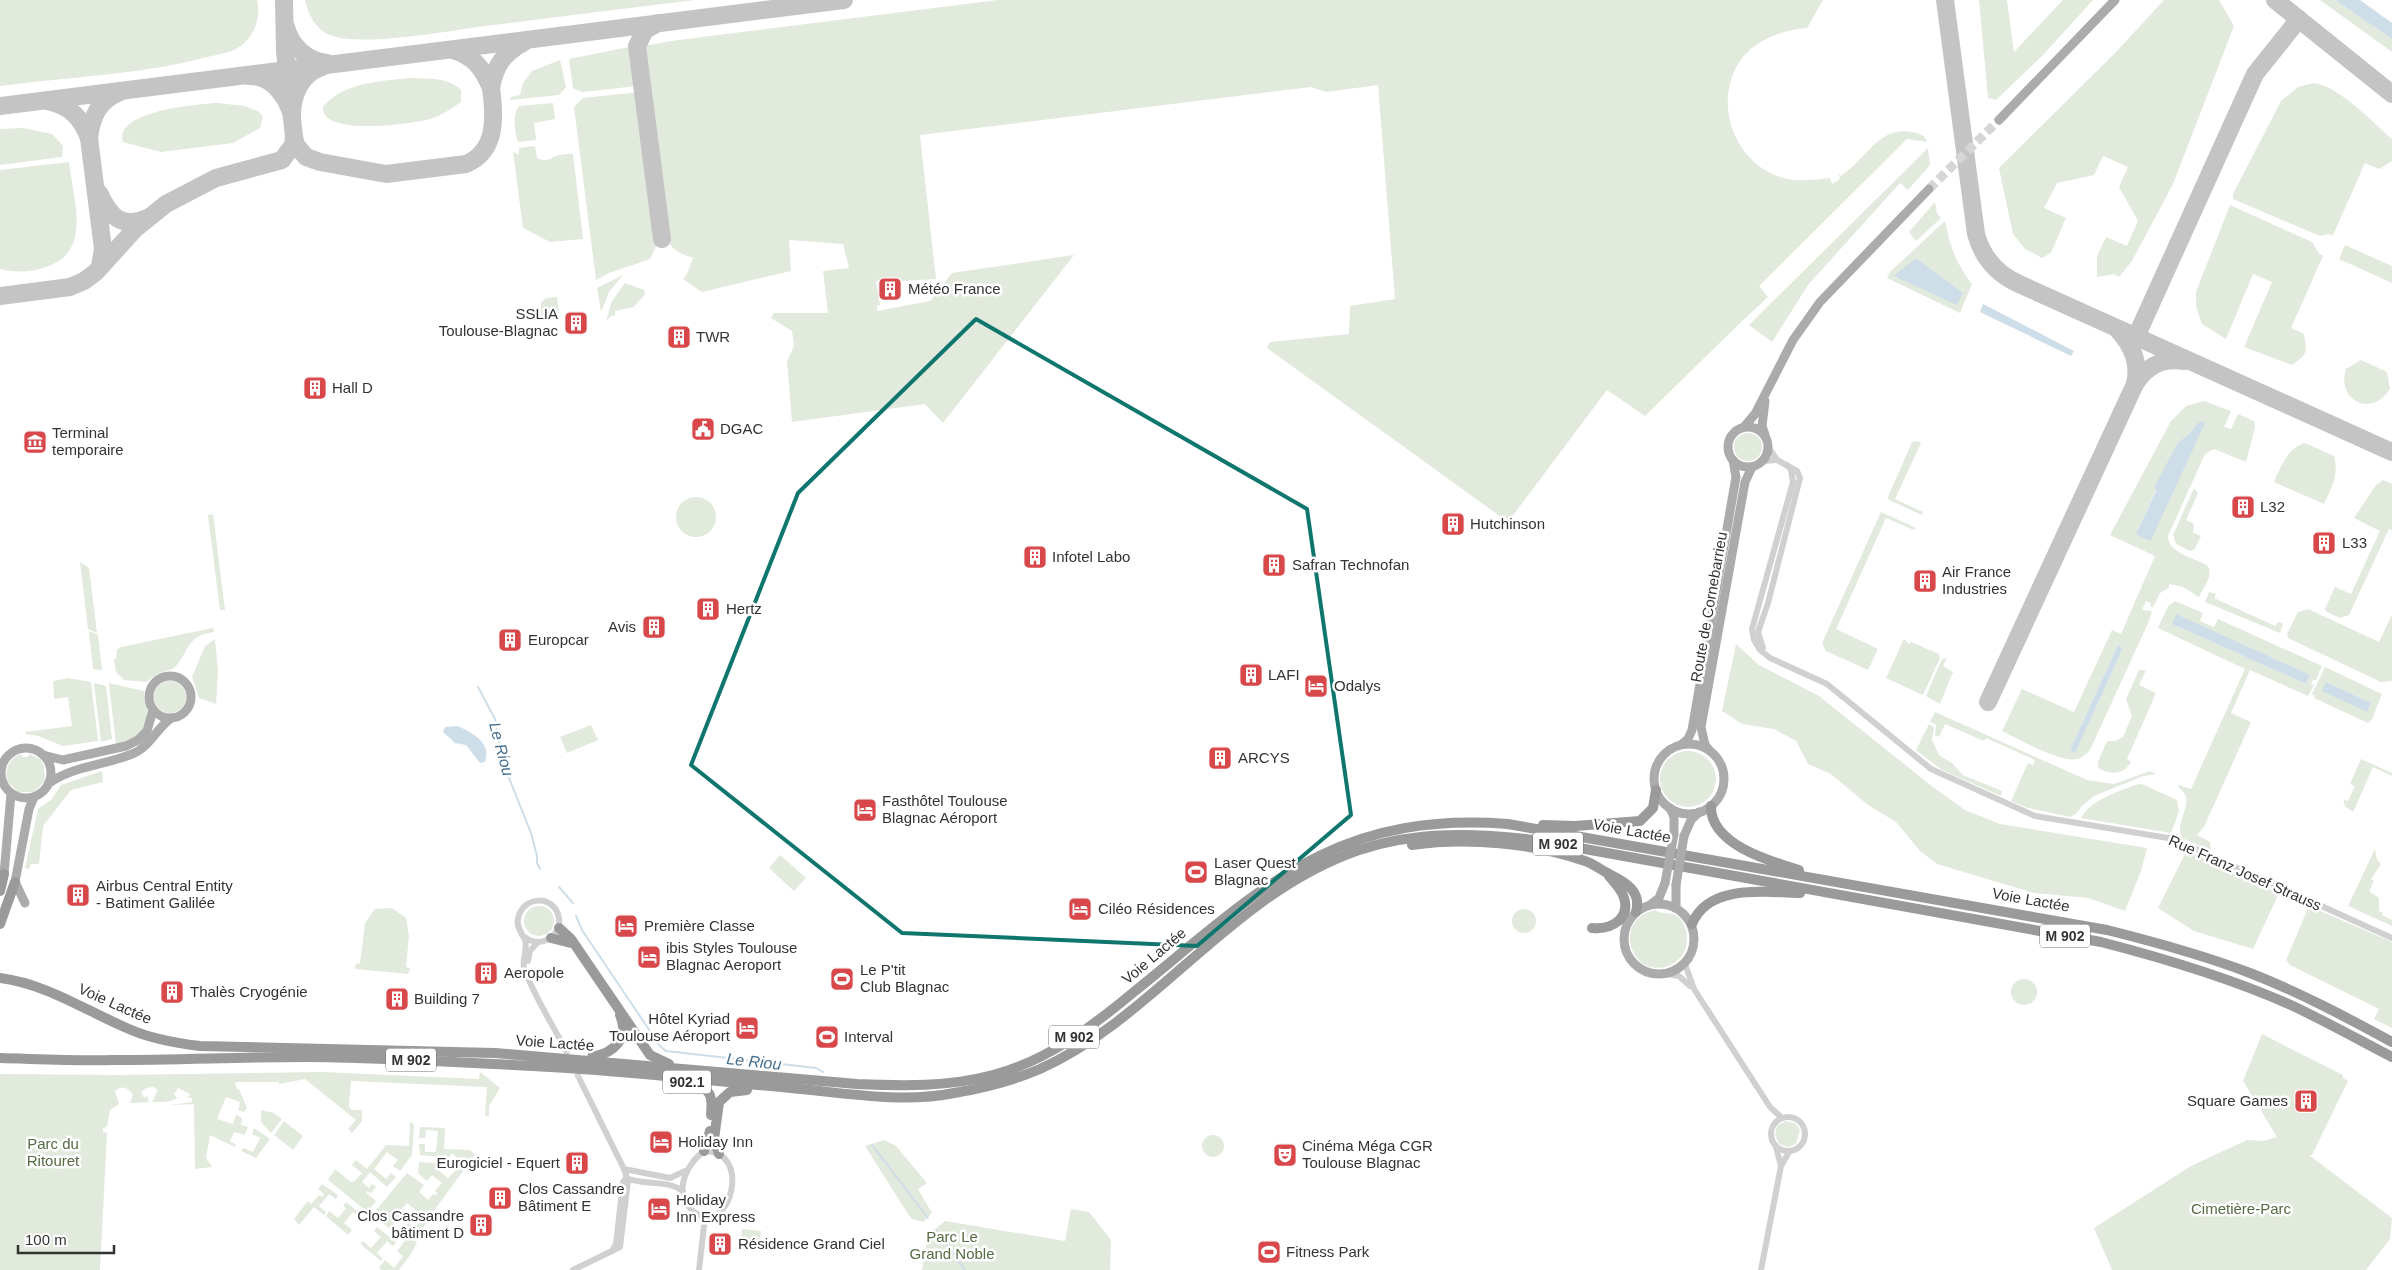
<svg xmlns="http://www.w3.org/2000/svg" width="2392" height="1270" font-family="Helvetica,sans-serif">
	<rect width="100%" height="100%" fill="#fff"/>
	<g fill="#e2e9dd" fill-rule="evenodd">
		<path d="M0 0H257C262 18 253 40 236 49 226 54 214 55 203 58 138 75 67 77 0 86Z"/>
		<path d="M305 0H695C622 9 549 18 477 27 444 32 359 47 330 35 315 29 309 15 305 0Z"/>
		<path d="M998 0H1823L1807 28C1781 30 1752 41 1738 64 1712 108 1738 169 1788 179 1801 182 1817 179 1830 178L1832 184 1840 179 1838 173 1841 176C1870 157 1881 118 1924 136L1927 142 1907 139 1759 286 1768 297 1737 326 1645 416 1607 390 1508 522 1267 348 1270 342 1349 334 1350 306 1395 299 1378 85 1326 92 1311 87 920 135 936 279 885 282 883 286 882 280 876 281 880 305 877 306V311L930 301 952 273 1074 255 943 423 925 404 792 422 787 361 794 346 792 331 771 318 774 313H828L823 271 849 268 843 244 789 240 791 271 702 292 683 279 687 274 693 258C682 254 674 252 668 241L643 53 644 46 671 41Z"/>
		<polygon points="1979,0 2007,0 2014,52 2063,0 2093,0 2043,55 1996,100 1988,98"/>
		<polygon points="2164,0 2219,0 2234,26 2173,184 2132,261 2119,277 2114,274 2097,277 2097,256 2106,237 2127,246 2138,221 2119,187 2128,167 2103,156 2094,175 2057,183 2044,208 2066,218 2051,253 2042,258 2025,249 2013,234 1999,168 2116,52"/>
		<polygon points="2320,0 2335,0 2392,39 2392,52"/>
		<polygon points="629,47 634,58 637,86 582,92 573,88 569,59"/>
		<polygon points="560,60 566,87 559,95 510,100 511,97 520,95 523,83 532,71"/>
		<path d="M411 78C427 79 449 77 461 90V102C451 109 442 115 430 119 412 124 321 137 323 107 343 82 382 81 411 78Z"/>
		<path d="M2314 83C2339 86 2372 122 2392 139V161L2379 169 2365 163 2333 235 2328 234 2320 236 2233 199V194L2281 101 2298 87Z"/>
		<polygon points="639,92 658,242 650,259 609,273 596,280 574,107 583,98"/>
		<path d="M217 103 245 106 259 112 263 117 260 128 233 143 161 152 123 142C113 111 198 104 217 103Z"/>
		<path d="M553 103 555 119 534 123 536 140 518 142C515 133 512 115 519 106Z"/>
		<polygon points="23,128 52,134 63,146 62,157 0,165 0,129"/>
		<path d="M535 146 537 158C546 162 548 160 556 156 561 154 568 154 573 154L583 239 550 242 523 228 513 152 519 155V148Z"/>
		<polygon points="1928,148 1930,165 1908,190 1900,183 1808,285 1772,342 1749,325"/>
		<path d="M69 162C73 199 93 252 46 267 32 272 15 273 0 269V170Z"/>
		<polygon points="1935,202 1937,213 1941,218 1916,241 1909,232"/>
		<path d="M2230 205 2312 242 2318 252 2323 256 2291 328 2304 334C2307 354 2308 353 2292 365L2244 347 2272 282 2253 274 2226 339 2202 324 2196 307V292Z"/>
		<path d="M1945 221C1950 246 1956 264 1972 284L1960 313 1887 278 1890 272ZM1916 258 1946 281 1904 279 1895 277Z"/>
		<polygon points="2345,245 2392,266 2392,283 2339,259"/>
		<polygon points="623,275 609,292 601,312 597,288"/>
		<polygon points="625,283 644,290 645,294 634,307 615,311 615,316 611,316 606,321 612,301"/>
		<polygon points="557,297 559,315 541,317 541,302 546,298"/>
		<path d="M2361 360 2387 372 2390 389C2372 418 2336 401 2346 369Z"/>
		<path d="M2204 401 2231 411 2224 427 2231 429 2238 414 2254 421 2255 427 2246 462 2214 449 2205 454 2168 536C2168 553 2194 558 2207 565 2214 575 2205 585 2200 595L2199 597 2183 587 2169 584V588L2160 593 2153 607 2150 606 2151 603 2146 601 2142 610 2152 611 2149 621 2090 750C2086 754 2082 758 2077 759 2060 763 2019 739 2002 731L2022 689 2074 712 2112 630 2121 634 2155 556 2110 535 2171 421 2186 406ZM2198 423 2136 534 2178 442 2188 435ZM2118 645 2123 648 2075 752 2070 750Z"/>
		<circle cx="1748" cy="447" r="14"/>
		<polygon points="1916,441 1921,443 1895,499 1923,512 1922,515 1889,500 1888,497 1912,442"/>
		<path d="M2305 443 2334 456C2339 475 2332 487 2324 504L2274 482C2280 468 2288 447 2305 443Z"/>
		<polygon points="2383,480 2392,484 2392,530 2389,529 2349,615 2340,618 2327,612 2325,609 2335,587 2351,594 2380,531 2354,518 2376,485"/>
		<polygon points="2194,488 2198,493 2186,520 2194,524 2193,533 2201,536 2194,550 2190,551 2176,544 2173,535"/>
		<circle cx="696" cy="517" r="20"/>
		<polygon points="1881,512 1916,528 1914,530 1886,518 1836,629 1878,649 1868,670 1826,651 1822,643"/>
		<polygon points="213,514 225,610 220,610 208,515"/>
		<polygon points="80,562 89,568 97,633 88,629"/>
		<polygon points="2209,592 2216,594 2214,598 2275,626 2278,622 2283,624 2280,633 2205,602"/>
		<path d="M2175 601 2203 613 2200 621 2214 627 2218 619 2322 666 2316 680H2313L2311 684 2314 685 2308 696 2250 670 2231 713 2251 722 2204 827 2197 835 2210 842 2211 851 2182 838C2173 819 2199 802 2178 787L2179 785 2191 789 2245 669 2158 628 2168 606ZM2172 624 2310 675 2306 684Z"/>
		<polygon points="2308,609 2379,642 2392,615 2392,681 2381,682 2288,638 2287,634 2298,612"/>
		<path d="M213 628 214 632C184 636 190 653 173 669L159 673 146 682 124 680 116 672 114 659H116L117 650 121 647Z"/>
		<polygon points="89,631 98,635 102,670 93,669"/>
		<polygon points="215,639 218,671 216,704 199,698 192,677 205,646"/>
		<polygon points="1904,639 1909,644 1911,642 1939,654 1940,658 1923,695 1886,678"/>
		<polygon points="1736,644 1759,665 1819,696 1933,787 1965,810 2000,824 2147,848 2141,871 2125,911 2088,898 2034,893 1937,864 1920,851 1896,822 1868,805 1831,774 1808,764 1796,741 1774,729 1742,724 1722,711"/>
		<polygon points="1947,658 1943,666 1953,672 1940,704 1926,696 1942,659"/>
		<path d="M2325 667 2382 694 2372 719 2368 723 2314 698 2315 696 2312 694ZM2326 682 2371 703 2367 712Z"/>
		<path d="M2139 670H2146L2139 685 2156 693 2127 759 2131 762C2124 775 2110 775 2098 768V762L2107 741H2115L2123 737 2132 716 2126 699Z"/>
		<polygon points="68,678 91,682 98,741 63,746 38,736 26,734 25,732 72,726 68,697 54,699 53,681"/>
		<circle cx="170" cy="697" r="16"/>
		<polygon points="94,683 106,686 112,739 101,742"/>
		<path d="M109 683 144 691C143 700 147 706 148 714 149 733 130 740 116 745Z"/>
		<polygon points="1935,712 2087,780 2114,784 2150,771 2156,774 2143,776 2094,796 2081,807 2076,814 2070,817 2028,808 2011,801 2028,763 2033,765 2035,760 1986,738 1984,741 1945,724 1939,737 1935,735 1936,725 1930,722"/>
		<polygon points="1929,724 1934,727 1932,740 1939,755 1952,763 1963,775 2002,791 2001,796 1942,770 1916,750"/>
		<polygon points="591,725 598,740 567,753 560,737"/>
		<circle cx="1688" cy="779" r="28"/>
		<path d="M21 754 22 757H28L29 754 40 759 44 766 45 781 34 792H18L7 781C5 769 8 759 21 754Z"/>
		<polygon points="2361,759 2392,773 2392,776 2373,767 2353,812 2345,806 2343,799 2348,801 2355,786 2350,784"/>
		<polygon points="102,771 103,782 71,790 43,826 39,864 31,864 29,869 25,868 38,809 52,799 61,785"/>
		<path d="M2142 784 2177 800 2179 812 2171 833 2081 818C2092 799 2116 793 2135 785Z"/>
		<polygon points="2375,849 2377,860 2381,864 2371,879 2374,881 2369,891 2379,898 2379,911 2383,913 2382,915 2392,920 2392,926 2348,906"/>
		<polygon points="2187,850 2279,893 2253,949 2194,931 2158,908"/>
		<polygon points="780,855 806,878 794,891 769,868"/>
		<polygon points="2309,906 2392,942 2392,1028 2374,1019 2379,1009 2290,965 2286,960"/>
		<circle cx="539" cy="921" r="15"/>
		<polygon points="392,908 406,918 409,936 406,967 410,968 408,974 355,969 356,963 360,964 365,923 375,909"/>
		<circle cx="1524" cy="921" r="12"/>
		<path d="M1655 910C1660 914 1668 913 1672 914 1685 916 1689 937 1686 947 1684 955 1677 963 1668 966 1630 979 1612 919 1655 910Z"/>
		<circle cx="2024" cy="992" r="13"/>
		<polygon points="2262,1034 2343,1075 2343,1078 2348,1081 2312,1155 2309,1155 2392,1218 2390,1239 2366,1270 2112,1270 2094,1228 2191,1166 2247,1140 2263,1141 2277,1137 2243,1081"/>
		<path d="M322 1072 479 1079 480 1072 500 1088 489 1106V1116H485L487 1087 351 1081 349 1107 352 1110H362V1121L352 1133 348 1129 356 1120 305 1079 279 1084V1082H237L235 1083 237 1089H239L247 1108 244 1112 238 1110 240 1102 226 1097 217 1119 233 1124 236 1115 242 1118 241 1125 248 1127 245 1135 234 1132 230 1141 236 1145 235 1147 210 1135 206 1158 212 1167 195 1169 194 1104 170 1105 192 1102V1098H188L190 1094 178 1088 174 1094 177 1098 179 1096C173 1103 161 1102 152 1102L158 1090 153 1087 146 1088 141 1092 144 1098 147 1096 149 1102 130 1103 133 1095C128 1089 124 1084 115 1091L119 1104 110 1110 107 1127 103 1128V1132L107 1133 100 1270H0V1074L118 1075Z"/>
		<polygon points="261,1110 274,1113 282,1119 271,1133 261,1122"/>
		<polygon points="284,1121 303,1136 293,1150 274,1135"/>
		<polygon points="410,1121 414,1125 412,1155 400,1171 393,1166 398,1160 387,1152 374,1169 386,1179 391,1173 396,1177 387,1187 370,1172 362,1182 369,1188 372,1184 376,1187 371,1193 367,1191 366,1193 376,1201 369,1210 365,1210 328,1180 335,1169 351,1182 355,1181 362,1173 352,1165 356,1160 367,1169 386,1145 409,1146"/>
		<polygon points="1785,1121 1795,1123 1800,1130 1796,1144 1788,1147 1779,1144 1775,1135 1777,1126"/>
		<polygon points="420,1127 445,1128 444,1149 470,1150 475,1155 427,1220 418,1240 409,1236 413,1231 406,1226 408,1223 415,1228 424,1217 407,1203 397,1214 404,1220 402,1222 398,1219 389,1228 373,1214 407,1173 424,1185 419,1192 428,1200 433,1194 436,1195 437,1193 435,1191 442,1183 432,1175 427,1181 418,1173 419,1162 443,1164 438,1170 448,1178 463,1163 452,1153 446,1160 443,1157 420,1155 419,1144 425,1144 425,1152 436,1152 438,1131 426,1130 425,1138 419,1138"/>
		<polygon points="254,1128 270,1139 256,1158 241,1151 244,1148 253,1152 260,1138 252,1134"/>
		<circle cx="1213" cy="1146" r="11"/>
		<polygon points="884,1140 896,1146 927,1183 918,1189 932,1213 923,1222 912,1219 908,1214 865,1146"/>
		<polygon points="322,1184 338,1195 336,1199 329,1194 319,1206 326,1212 324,1215 314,1207 299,1225 294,1219 308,1201 311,1204 319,1195 322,1197 324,1194 318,1189"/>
		<polygon points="346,1202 361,1214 359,1217 353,1212 344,1223 352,1230 348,1235 326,1216 329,1211 338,1218 346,1208 343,1206"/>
		<polygon points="1071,1209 1089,1212 1111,1240 1110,1270 922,1270 928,1235 945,1221 1065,1241"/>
		<polygon points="377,1227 396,1242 393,1246 387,1241 377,1253 383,1259 381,1261 360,1244 363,1241 371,1248 381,1237 374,1231"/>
		<polygon points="742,1229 761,1231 759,1251 740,1249"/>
		<polygon points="408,1237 417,1242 411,1254 399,1270 381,1270 379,1268 385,1260 394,1268 403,1256 397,1251"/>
	</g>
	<g fill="#cedee9">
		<polygon points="2335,0 2360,0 2392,23 2392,39"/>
		<polygon points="1916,258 1963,293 1957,305 1894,276"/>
		<polygon points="1983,304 2074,351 2071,356 1980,312"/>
		<polygon points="2203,421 2205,423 2152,538 2150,541 2136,534 2156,491 2155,486 2178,442 2188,435 2198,423"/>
		<polygon points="2176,614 2310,675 2306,684 2172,624"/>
		<polygon points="2118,645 2123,648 2075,753 2070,750"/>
		<polygon points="2326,682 2371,703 2367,712 2322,691"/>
		<path d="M458 726C472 733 492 742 485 762L480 763 466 745 455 743 443 732 445 727Z"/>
	</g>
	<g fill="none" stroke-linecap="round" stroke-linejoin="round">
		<g stroke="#cedee9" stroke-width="2">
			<polyline points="478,687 495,719 501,758 531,833 537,856 537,863 540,869"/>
			<polyline points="559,887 573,903"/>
			<polyline points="576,916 582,930 660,1046 666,1051 816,1068 823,1072"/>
			<polyline points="872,1145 928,1218"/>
			<polyline points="937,1231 965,1270"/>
		</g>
		<g stroke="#c4c4c4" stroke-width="18">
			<path d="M284 0 285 51 294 137 296 145 306 157 320 162 386 174 466 164C497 151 495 117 491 88"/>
			<path d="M1945 0 1976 234C1982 256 1996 273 2017 283L2392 452"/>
			<polyline points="2275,0 2392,94"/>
			<polyline points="658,23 645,30 637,46 662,239"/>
			<path d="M286 27C291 46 307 61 327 63"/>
			<path d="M453 50C474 56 483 69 491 88 495 65 504 53 524 42"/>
			<path d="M249 76C272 75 286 96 292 115 292 96 301 73 322 67"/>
			<path d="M47 101C70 106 81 117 89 138"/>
			<polyline points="0,106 844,0"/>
			<path d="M99 193C110 216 120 229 147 218"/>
			<path d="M100 266 103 249 89 138C92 116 98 101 120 92"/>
			<polyline points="0,296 70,287 84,281 96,272 135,229 166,204 216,178 282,160 293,145 294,137"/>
			<path d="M2118 330C2132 345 2140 363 2135 384"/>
			<polyline points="2136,337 2255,74 2299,19"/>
			<path d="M1988 702 2135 384C2147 365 2162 358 2184 361"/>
		</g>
		<polyline stroke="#d6d6d6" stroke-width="6" stroke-dasharray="6 3" stroke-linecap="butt" points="565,1049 580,1080"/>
		<polyline stroke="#d6d6d6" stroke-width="9" stroke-dasharray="9 4.5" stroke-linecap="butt" points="1929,189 1999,120"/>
		<g stroke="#d0d0d0" stroke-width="6">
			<polyline points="1764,461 1777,460"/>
			<polyline points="1787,465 1791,470 1793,482 1752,629 1754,640 1760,650 1770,658 1827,684 1931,769 2035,816 2174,839 2392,938"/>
			<polyline points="1763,648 1758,632 1768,603 1800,478 1797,471 1777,460 1769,448"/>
			<path d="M522 935C532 944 543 944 553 936 558 930 560 926 559 919 556 894 522 895 518 919 516 927 522 933 525 940 528 949 522 958 524 967 530 989 554 1027 565 1049"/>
			<polyline points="528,961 530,951 538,942"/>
			<polyline points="1685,964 1694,989 1770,1107 1782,1118"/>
			<polyline points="1668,974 1679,976 1690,986"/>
			<circle cx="1788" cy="1134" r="17"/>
			<polyline points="1776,1147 1781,1166"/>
			<path d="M704 1151C753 1151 730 1232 699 1215 670 1199 684 1166 704 1151Z"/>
			<polyline points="624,1169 670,1178 685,1171"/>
			<path d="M626 1178C645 1186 666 1179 683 1191"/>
			<polyline points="612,1251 616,1244 623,1182 626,1178"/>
			<polyline points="573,1270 620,1247 628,1181 624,1169 580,1080"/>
			<polyline points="699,1270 705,1217"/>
			<polyline points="1761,1270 1781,1166 1789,1152"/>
		</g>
		<g stroke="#ababab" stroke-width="9">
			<polyline points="1999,120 2115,0"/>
			<circle cx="1748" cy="447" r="20"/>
			<polyline points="1744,427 1755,414 1793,340 1820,302 1929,189"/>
			<polyline points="1765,435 1762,426 1765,401"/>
			<circle cx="170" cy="697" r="21"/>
			<polyline points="1682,744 1688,739 1692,730 1736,477 1733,460"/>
			<circle cx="1689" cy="779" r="35"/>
			<circle cx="26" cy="773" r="25"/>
			<polyline points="1710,751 1705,745 1701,727 1745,482 1752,467"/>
			<polyline points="43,755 63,760 126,746 138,740 147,731 153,710"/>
			<path d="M49 783C76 765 103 766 132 754 150 747 156 729 171 718"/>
			<polyline points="1670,808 1674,817 1674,834"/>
			<polyline points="1684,836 1691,820 1699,812"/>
			<polyline points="0,879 4,874 11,794"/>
			<polyline points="25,903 15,882 29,809 34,797"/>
			<circle cx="1659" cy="939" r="35"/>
			<polyline points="1651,904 1659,898 1665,883"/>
			<polyline points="1676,907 1676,885"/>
		</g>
		<g stroke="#9a9a9a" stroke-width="10">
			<path d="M1711 806C1710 844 1769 861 1799 870"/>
			<polyline points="1543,825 1575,826 1640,821 1653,808 1656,790"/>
			<path d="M1412 845C1468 837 1532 843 1585 861 1594 864 1601 870 1609 874 1625 882 1642 891 1636 912"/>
			<polyline points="0,891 4,874"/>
			<polyline points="0,924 15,882"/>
			<path d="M1692 924C1708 884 1764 892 1800 893"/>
			<polyline points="559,928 571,939 650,1055 669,1064"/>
			<path d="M1592 928C1612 930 1632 918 1623 895 1620 888 1614 882 1609 876"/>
			<polyline points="551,938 571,943"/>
			<path d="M0 978C47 984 86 1011 129 1029 151 1039 175 1043 200 1046L495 1053 857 1084C903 1086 948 1087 993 1075 1047 1061 1093 1026 1135 991 1261 889 1333 811 1508 824L2107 930C2155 942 2203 955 2250 973 2299 992 2346 1017 2392 1042"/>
			<path d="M592 1057C614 1053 630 1038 620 1015"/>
			<path d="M0 1058C38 1059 76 1061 113 1060 178 1060 243 1057 308 1057 394 1058 481 1063 567 1068 645 1073 723 1082 801 1089 851 1094 905 1103 954 1093 984 1088 1012 1081 1040 1069 1158 1015 1231 894 1359 850 1416 831 1476 833 1535 840L2101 942C2167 959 2231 978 2293 1006 2327 1022 2359 1040 2392 1057"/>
			<path d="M691 1083C711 1089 713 1095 711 1115"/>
			<polyline points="704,1151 710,1131"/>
			<polyline points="719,1154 714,1139 719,1102 730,1092 747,1090"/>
		</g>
		<g stroke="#ababab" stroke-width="9">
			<polyline points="1665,883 1674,834"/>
			<polyline points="1676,885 1684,836"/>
		</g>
	</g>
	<path fill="none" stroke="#0f766e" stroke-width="4" stroke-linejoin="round" d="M976 319 1307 509 1351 815 1197 946 902 933 691 765 798 493Z"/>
	<defs>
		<g id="building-square" transform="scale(1.25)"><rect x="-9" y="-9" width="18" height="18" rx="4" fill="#d8474a" stroke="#fff"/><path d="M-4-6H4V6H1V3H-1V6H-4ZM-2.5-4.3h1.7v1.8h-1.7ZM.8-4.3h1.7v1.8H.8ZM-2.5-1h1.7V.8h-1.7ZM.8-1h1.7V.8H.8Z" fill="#fff"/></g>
		<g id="civic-square" transform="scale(1.25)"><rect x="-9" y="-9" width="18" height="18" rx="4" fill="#d8474a" stroke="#fff"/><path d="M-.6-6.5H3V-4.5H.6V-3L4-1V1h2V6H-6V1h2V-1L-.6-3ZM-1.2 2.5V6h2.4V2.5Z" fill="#fff"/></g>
		<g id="museum-square" transform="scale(1.25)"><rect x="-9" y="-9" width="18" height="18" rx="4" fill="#d8474a" stroke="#fff"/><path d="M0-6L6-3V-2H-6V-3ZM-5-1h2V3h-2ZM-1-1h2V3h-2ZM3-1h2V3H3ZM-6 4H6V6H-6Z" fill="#fff"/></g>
		<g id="hotel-square" transform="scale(1.25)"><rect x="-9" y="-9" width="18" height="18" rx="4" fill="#d8474a" stroke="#fff"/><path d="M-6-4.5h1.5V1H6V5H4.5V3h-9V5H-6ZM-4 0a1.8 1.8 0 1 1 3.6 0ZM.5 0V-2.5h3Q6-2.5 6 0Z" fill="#fff"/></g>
		<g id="stadium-square" transform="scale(1.25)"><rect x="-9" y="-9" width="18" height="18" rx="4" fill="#d8474a" stroke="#fff"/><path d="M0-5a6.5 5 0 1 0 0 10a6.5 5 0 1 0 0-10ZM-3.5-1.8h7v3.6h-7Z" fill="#fff"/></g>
		<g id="theatre-square" transform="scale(1.25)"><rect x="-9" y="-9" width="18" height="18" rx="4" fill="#d8474a" stroke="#fff"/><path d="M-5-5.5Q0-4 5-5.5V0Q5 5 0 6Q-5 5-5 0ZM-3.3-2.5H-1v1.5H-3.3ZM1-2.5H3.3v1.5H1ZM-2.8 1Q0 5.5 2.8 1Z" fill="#fff"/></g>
	</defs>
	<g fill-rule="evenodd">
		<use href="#building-square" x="890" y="289"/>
		<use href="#building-square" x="576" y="323"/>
		<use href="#building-square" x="679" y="337"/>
		<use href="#building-square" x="315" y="388"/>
		<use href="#civic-square" x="703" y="429"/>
		<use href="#museum-square" x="35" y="442"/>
		<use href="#building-square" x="2243" y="507"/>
		<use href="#building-square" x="1453" y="524"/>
		<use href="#building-square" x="2324" y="543"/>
		<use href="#building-square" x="1035" y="557"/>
		<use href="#building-square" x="1274" y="565"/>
		<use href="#building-square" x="1925" y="581"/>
		<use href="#building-square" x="708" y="609"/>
		<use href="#building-square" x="654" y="627"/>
		<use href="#building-square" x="510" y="640"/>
		<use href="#building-square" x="1251" y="675"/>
		<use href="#hotel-square" x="1316" y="686"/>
		<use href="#building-square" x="1220" y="758"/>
		<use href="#hotel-square" x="865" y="810"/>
		<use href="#stadium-square" x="1196" y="872"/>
		<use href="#building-square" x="78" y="895"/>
		<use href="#hotel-square" x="1080" y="909"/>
		<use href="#hotel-square" x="626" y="926"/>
		<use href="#hotel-square" x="649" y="957"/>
		<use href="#building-square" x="486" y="973"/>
		<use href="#stadium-square" x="842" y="979"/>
		<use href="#building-square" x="172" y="992"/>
		<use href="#building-square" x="397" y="999"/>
		<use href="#hotel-square" x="747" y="1028"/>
		<use href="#stadium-square" x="827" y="1037"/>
		<use href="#building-square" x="2306" y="1101"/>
		<use href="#hotel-square" x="661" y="1142"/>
		<use href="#theatre-square" x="1285" y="1155"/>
		<use href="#building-square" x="577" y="1163"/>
		<use href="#building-square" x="500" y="1198"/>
		<use href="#hotel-square" x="659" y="1209"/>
		<use href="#building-square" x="481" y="1225"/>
		<use href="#building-square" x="720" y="1244"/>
		<use href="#stadium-square" x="1269" y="1252"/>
	</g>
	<g text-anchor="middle" stroke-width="5" stroke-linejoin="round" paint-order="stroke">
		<g fill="#fff" stroke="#707070" stroke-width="1">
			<rect x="1533" y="832.5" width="50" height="23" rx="4"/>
			<rect x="2040" y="924.5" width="50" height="23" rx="4"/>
			<rect x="1049" y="1025.5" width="50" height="23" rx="4"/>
			<rect x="386" y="1048.5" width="50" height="23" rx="4"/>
			<rect x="663" y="1070.5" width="48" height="23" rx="4"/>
		</g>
		<g font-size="14" font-weight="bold" fill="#333">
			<text x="1558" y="849">M 902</text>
			<text x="2065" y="941">M 902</text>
			<text x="1074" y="1042">M 902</text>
			<text x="411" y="1065">M 902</text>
			<text x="687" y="1087">902.1</text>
		</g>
		<g font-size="15" fill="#333" stroke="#fff" text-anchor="start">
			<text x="908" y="294">Météo France</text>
			<text x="558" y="319" text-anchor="end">SSLIA<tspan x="558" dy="17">Toulouse-Blagnac</tspan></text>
			<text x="696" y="342">TWR</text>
			<text x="332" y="393">Hall D</text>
			<text x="720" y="434">DGAC</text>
			<text x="52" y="438">Terminal<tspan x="52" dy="17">temporaire</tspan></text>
			<text x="2260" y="512">L32</text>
			<text x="1470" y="529">Hutchinson</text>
			<text x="2342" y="548">L33</text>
			<text x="1052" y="562">Infotel Labo</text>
			<text x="1292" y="570">Safran Technofan</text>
			<text x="1942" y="577">Air France<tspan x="1942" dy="17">Industries</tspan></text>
			<text x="726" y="614">Hertz</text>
			<text x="636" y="632" text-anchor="end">Avis</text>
			<text x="528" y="645">Europcar</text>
			<text x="1268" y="680">LAFI</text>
			<text x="1334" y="691">Odalys</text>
			<text x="1238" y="763">ARCYS</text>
			<text x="882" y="806">Fasthôtel Toulouse<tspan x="882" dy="17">Blagnac Aéroport</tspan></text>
			<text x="1214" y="868">Laser Quest<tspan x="1214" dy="17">Blagnac</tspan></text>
			<text x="96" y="891">Airbus Central Entity<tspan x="96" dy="17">- Batiment Galilée</tspan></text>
			<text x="1098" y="914">Ciléo Résidences</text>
			<text x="644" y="931">Première Classe</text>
			<text x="666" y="953">ibis Styles Toulouse<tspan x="666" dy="17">Blagnac Aeroport</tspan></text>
			<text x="860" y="975">Le P'tit<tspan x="860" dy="17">Club Blagnac</tspan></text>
			<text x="504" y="978">Aeropole</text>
			<text x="190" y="997">Thalès Cryogénie</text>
			<text x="414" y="1004">Building 7</text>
			<text x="730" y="1024" text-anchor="end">Hôtel Kyriad<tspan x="730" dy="17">Toulouse Aéroport</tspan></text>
			<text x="844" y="1042">Interval</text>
			<text x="2288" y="1106" text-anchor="end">Square Games</text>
			<text x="678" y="1147">Holiday Inn</text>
			<text x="1302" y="1151">Cinéma Méga CGR<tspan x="1302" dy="17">Toulouse Blagnac</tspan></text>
			<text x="560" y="1168" text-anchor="end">Eurogiciel - Equert</text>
			<text x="518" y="1194">Clos Cassandre<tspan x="518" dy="17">Bâtiment E</tspan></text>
			<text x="676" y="1205">Holiday<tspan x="676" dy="17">Inn Express</tspan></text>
			<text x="464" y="1221" text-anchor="end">Clos Cassandre<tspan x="464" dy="17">bâtiment D</tspan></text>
			<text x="738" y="1249">Résidence Grand Ciel</text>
			<text x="1286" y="1257">Fitness Park</text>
		</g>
		<g font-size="15" fill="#333" stroke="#fff">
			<text transform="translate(1709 607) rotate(-80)" y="5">Route de Cornebarrieu</text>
			<text transform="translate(1632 831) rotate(10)" y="5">Voie Lactée</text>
			<text transform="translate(2245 873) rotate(24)" y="5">Rue Franz Josef Strauss</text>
			<text transform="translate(2031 900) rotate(10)" y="5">Voie Lactée</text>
			<text transform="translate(1154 956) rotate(-40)" y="5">Voie Lactée</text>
			<text transform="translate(115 1004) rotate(24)" y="5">Voie Lactée</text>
			<text transform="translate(555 1043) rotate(4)" y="5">Voie Lactée</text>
		</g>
		<g font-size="15" fill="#546c43" stroke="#fff">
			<text x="53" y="1149">Parc du<tspan x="53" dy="17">Ritouret</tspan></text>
			<text x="2241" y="1214">Cimetière-Parc</text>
			<text x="952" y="1242">Parc Le<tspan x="952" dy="17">Grand Noble</tspan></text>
		</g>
		<g font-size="16" font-style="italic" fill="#466f8f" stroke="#fff">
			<text transform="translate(502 749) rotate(75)" y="6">Le Riou</text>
			<text transform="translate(754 1061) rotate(6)" y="6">Le Riou</text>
		</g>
	</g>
	<path d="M18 1245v8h96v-8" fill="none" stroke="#333333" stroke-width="2.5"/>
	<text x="25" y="1245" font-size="15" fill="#333333" stroke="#ffffff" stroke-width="4" paint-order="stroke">100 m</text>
</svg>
